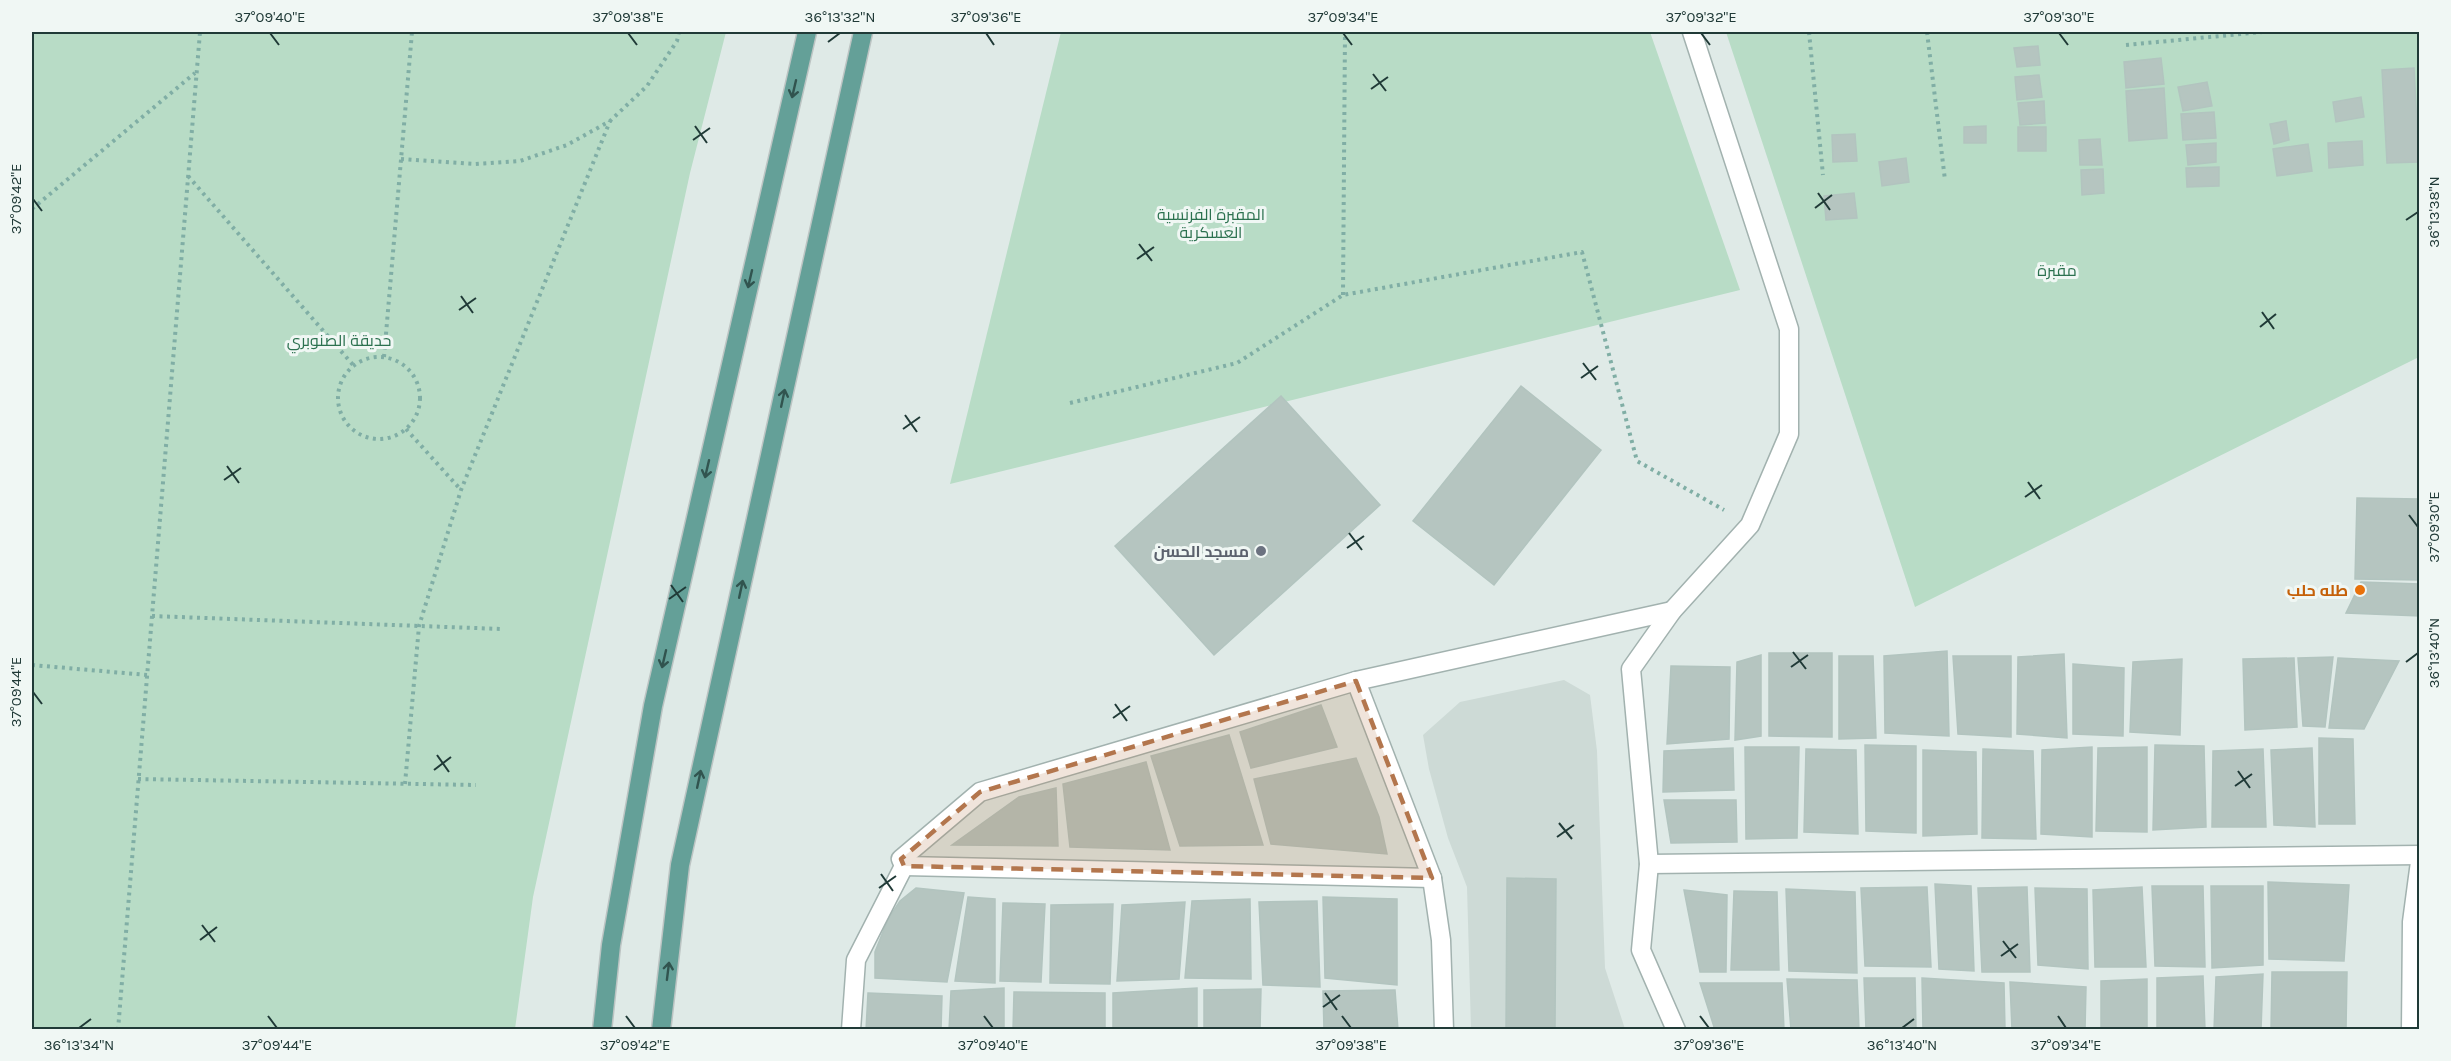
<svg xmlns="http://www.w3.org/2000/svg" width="2451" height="1061" font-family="Karla,Cairo,sans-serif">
	<rect width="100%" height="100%" fill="#dfeae7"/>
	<polygon fill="#cddad6" points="1564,680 1590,695 1597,751 1605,968 1625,1029 1471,1029 1467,887 1448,838 1429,769 1423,735 1460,702"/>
	<g fill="#b8dcc6">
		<polygon points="32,32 726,32 690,173 533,897 515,1029 32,1029"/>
		<polygon points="1061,32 1650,32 1740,290 950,484"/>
		<polygon points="1726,32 2419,32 2419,357 1915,607"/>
	</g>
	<g fill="#b5c5c0" stroke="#b2c4bf" stroke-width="1.5">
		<polygon points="2038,46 2040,65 2017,67 2014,48"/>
		<polygon points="2161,58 2164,84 2126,88 2124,62"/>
		<polygon points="2414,68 2419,162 2387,163 2382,70"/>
		<polygon points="2039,75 2042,97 2017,100 2015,77"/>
		<polygon points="2207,82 2212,106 2183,111 2178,87"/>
		<polygon points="2164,88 2167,138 2129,141 2126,91"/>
		<polygon points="2361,97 2364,117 2336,122 2333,102"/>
		<polygon points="2044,101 2045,123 2020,125 2018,103"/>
		<polygon points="2214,112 2216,138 2183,140 2181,114"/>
		<polygon points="2286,121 2289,140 2274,144 2270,124"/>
		<polygon points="1986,126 1986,143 1964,143 1964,127"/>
		<rect x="2018" y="127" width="28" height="24"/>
		<polygon points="1855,134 1857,161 1833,162 1832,135"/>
		<polygon points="2100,139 2102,165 2080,165 2079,140"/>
		<polygon points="2362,141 2363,165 2329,168 2328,143"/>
		<polygon points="2216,143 2216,162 2188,165 2186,145"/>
		<polygon points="2308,144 2312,171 2277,176 2273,149"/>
		<polygon points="1906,158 1909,182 1882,186 1879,162"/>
		<polygon points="2219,167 2219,186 2187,187 2186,168"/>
		<polygon points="2103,169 2104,193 2082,195 2081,170"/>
		<polygon points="1854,193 1857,218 1826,220 1824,196"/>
		<polygon points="1521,386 1601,450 1494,585 1413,521"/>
		<polygon points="1281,396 1380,505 1214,655 1115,546"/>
		<polygon points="2357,498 2420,499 2420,580 2355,579"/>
		<polygon points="2361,582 2420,584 2420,616 2346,613"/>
		<polygon points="1947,651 1949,736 1885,733 1884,656"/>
		<polygon points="1769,653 1832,653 1832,737 1769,736"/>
		<polygon points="2064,654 2067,738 2017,734 2018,657"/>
		<polygon points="1761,655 1761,736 1735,740 1737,662"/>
		<polygon points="1839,656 1873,656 1876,738 1839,739"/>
		<polygon points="1953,656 2011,656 2011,737 1958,734"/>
		<polygon points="2333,657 2325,727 2303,726 2298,658"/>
		<polygon points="2294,658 2297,727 2245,730 2243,659"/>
		<polygon points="2338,658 2399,661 2364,729 2329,728"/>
		<polygon points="2182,659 2180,735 2130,732 2133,662"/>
		<polygon points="2073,664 2124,668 2123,736 2073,734"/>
		<polygon points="1671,666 1730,667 1729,739 1667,744"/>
		<polygon points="1321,705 1337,747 1251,768 1240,732"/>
		<polygon points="1229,735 1263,845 1180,846 1151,756"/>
		<polygon points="2319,738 2353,739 2355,824 2319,824"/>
		<polygon points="1865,745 1916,746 1916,833 1866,831"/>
		<polygon points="2155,745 2204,746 2206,827 2153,830"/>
		<polygon points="1745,747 1799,747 1797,838 1746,839"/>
		<polygon points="2092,747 2092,837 2041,834 2042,750"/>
		<polygon points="2147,747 2147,832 2096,831 2098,748"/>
		<polygon points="1733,748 1734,790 1663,792 1664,751"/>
		<polygon points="2312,748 2315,827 2274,825 2271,750"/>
		<polygon points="1806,749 1856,750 1858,834 1804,832"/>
		<polygon points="1983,749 2033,751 2036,839 1982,838"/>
		<polygon points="2263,749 2266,827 2212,827 2213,751"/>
		<polygon points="1923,750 1976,752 1977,834 1923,836"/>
		<polygon points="1356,758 1379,817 1387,854 1271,844 1254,779"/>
		<polygon points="1146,762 1170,850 1070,847 1063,784"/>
		<polygon points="1056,788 1058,846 952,845 1019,797"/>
		<polygon points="1664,800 1736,800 1737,842 1671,843"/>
		<polygon points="1507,878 1556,879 1555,1030 1506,1030"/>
		<polygon points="2268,882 2349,885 2344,961 2269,959"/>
		<polygon points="1935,884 1971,886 1974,971 1939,969"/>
		<polygon points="2152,886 2203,886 2205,967 2155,966"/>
		<polygon points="2211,886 2263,886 2263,965 2212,968"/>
		<polygon points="1927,887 1931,967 1865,966 1861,888"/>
		<polygon points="2027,887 2030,972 1982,972 1978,888"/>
		<polygon points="2142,887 2146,967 2095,967 2093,890"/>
		<polygon points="916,888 964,893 947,982 875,978 875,952 888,919 900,901"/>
		<polygon points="2035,888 2087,889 2088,969 2038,965"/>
		<polygon points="1786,889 1855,892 1857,973 1789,971"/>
		<polygon points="1684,890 1727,895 1726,972 1700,972"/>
		<polygon points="1734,891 1777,892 1779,970 1731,970"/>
		<polygon points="968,897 995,899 995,983 955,981"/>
		<polygon points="1323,897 1397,899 1397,985 1325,978"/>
		<polygon points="1250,899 1251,979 1185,978 1192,901"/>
		<polygon points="1317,901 1320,987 1263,985 1259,902"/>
		<polygon points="1185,902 1179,979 1117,981 1122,905"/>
		<polygon points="1003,903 1045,904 1041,982 1000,981"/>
		<polygon points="1113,904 1110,984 1050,983 1051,905"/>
		<polygon points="2272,972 2347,972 2346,1030 2271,1030"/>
		<polygon points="2263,974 2261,1030 2214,1030 2216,977"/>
		<polygon points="2203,976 2205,1030 2157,1030 2157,978"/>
		<polygon points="1864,978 1915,978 1916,1030 1866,1030"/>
		<polygon points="1922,978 2004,983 2005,1030 1923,1030"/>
		<polygon points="1787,979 1857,980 1859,1030 1791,1030"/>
		<polygon points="2147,979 2147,1030 2101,1030 2101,981"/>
		<polygon points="2010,982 2086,987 2085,1030 2012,1030"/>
		<polygon points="1700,983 1782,983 1784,1030 1715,1030"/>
		<polygon points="1004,988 1004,1030 949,1030 951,991"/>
		<polygon points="1197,988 1197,1030 1113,1030 1113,993"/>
		<polygon points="1261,989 1260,1030 1204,1030 1204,990"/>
		<polygon points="1395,990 1398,1030 1324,1030 1323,991"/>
		<polygon points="1014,992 1105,993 1105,1030 1013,1030"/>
		<polygon points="868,993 942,996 941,1030 866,1030"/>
	</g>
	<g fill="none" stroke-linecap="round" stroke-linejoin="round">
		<g stroke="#a2b2af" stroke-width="21">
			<g id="minor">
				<polyline points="1356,681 1432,878 1441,940 1444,1030"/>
				<polyline points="1649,864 2420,855"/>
				<polyline points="904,866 1432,878"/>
				<polyline points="851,1030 856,960 904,866 901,859 980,792 1356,681 1672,611"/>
				<polyline points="1676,1030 1641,950 1649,864 1631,669 1672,611 1750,525 1789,434 1789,329 1692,32"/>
				<polyline points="2411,1030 2412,922 2420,862"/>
			</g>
		</g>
		<g stroke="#bcc4c3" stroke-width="21">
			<g id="major">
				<polyline points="602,1030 611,945 653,706 807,32"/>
				<polyline points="661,1030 680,865 863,32"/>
			</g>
		</g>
		<g stroke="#80aea5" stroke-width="4" stroke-dasharray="3 4.5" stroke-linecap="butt">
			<polyline points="1809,32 1823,175"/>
			<polyline points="1927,32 1945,180"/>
			<polyline points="2126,45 2262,32"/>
			<polyline points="401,159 474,164 520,161 567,145 610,121 647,86 677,41 679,32"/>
			<polyline points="188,176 354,366"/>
			<polyline points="32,209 195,73"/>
			<polyline points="1343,295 1345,32"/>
			<circle cx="379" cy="398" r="41"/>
			<polyline points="384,357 412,32"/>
			<polyline points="1070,403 1237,363 1343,295 1582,252 1637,461 1724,510"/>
			<polyline points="406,429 461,490"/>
			<polyline points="152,616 501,629"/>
			<polyline points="32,665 147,675"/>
			<polyline points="138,779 476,785"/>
			<polyline points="405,784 419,626 461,490 610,121"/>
			<polyline points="118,1030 200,32"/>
		</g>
		<use href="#minor" stroke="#fff" stroke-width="18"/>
		<use href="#major" stroke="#64a098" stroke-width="18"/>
	</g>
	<defs><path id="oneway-shaft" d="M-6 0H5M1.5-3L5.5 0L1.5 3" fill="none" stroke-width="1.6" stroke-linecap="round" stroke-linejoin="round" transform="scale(1.5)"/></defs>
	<g stroke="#31544f">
		<use href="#oneway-shaft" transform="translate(794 89) rotate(103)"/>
		<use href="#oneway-shaft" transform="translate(750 279) rotate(103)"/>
		<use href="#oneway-shaft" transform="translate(783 398) rotate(-78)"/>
		<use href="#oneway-shaft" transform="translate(707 469) rotate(103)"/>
		<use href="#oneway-shaft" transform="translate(741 589) rotate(-78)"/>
		<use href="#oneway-shaft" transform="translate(664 659) rotate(103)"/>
		<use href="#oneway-shaft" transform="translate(699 779) rotate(-78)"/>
		<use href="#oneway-shaft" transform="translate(668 971) rotate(-83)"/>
	</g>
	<path fill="#b3764d" fill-opacity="0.2" stroke="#b3764d" stroke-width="4.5" stroke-dasharray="12 8" stroke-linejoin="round" d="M1356 681 1432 878 904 866 901 859 980 792Z"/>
	<path fill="none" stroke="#203a37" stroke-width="2" d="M270 33 279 45M628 33 637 45M986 33 994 45M1343 33 1352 45M1701 33 1710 45M2059 33 2068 45M828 42 840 33M1373 74 1386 91M1371 89 1388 77M695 126 707 143M693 140 710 128M1818 193 1830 210M33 199 42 211M1815 208 1832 195M2406 220 2418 212M1139 244 1152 261M1137 259 1154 247M461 296 473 313M459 310 476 298M2262 312 2274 329M2260 327 2276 314M1583 363 1596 380M1581 378 1598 366M905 415 917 432M903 429 920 417M227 466 239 483M224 480 241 468M2028 482 2040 499M2025 497 2042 485M2409 515 2418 527M1349 533 1362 550M1347 548 1364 536M671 585 683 602M669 599 686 587M1793 652 1806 669M2406 662 2418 653M1791 667 1808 655M33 692 42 704M1115 704 1127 721M1113 718 1130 706M437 755 449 772M434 770 451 757M2238 771 2250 788M2235 786 2252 774M1559 823 1572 839M1557 837 1574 825M881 874 893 891M879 888 896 876M202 925 215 942M200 940 217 927M2003 941 2016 958M2001 956 2018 944M1325 993 1337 1010M1323 1007 1340 995M268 1016 277 1028M626 1016 635 1028M984 1016 993 1028M1342 1016 1351 1028M1700 1016 1709 1028M2058 1016 2066 1028M79 1028 91 1019M1902 1028 1914 1019"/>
	<circle fill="#6b7280" stroke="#f0f7f4" stroke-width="2" cx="1261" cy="551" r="6"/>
	<circle fill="#e8710a" stroke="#f0f7f4" stroke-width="2" cx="2360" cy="590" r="6"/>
	<g text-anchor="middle" stroke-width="6" stroke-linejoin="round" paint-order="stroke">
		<g font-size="16" fill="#2b714f" stroke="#f0f7f4">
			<text x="1211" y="220">المقبرة الفرنسية<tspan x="1211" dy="18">العسكرية</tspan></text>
			<text x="2057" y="276">مقبرة</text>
			<text x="339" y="346">حديقة الصنوبري</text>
		</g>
		<g font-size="16" font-weight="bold" fill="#5b616d" stroke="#f0f7f4" text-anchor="end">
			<text x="1249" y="557">مسجد الحسن</text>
		</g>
		<g font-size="16" font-weight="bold" fill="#c56008" stroke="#f0f7f4" text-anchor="end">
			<text x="2348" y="596">طله حلب</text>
		</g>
	</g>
	<rect width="2451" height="1061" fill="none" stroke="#f0f7f4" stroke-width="66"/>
	<rect x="33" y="33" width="2385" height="995" fill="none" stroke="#203a37" stroke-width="2"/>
	<g font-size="15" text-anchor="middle" fill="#203a37">
		<text x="270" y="22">37°09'40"E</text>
		<text x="628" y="22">37°09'38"E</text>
		<text x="840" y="22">36°13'32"N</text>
		<text x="986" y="22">37°09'36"E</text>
		<text x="1343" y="22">37°09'34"E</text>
		<text x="1701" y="22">37°09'32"E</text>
		<text x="2059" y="22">37°09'30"E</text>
		<text transform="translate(16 199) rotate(-90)" y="5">37°09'42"E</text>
		<text transform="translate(2434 212) rotate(-90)" y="5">36°13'38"N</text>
		<text transform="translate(2434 527) rotate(-90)" y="5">37°09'30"E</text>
		<text transform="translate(2434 653) rotate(-90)" y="5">36°13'40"N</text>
		<text transform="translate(16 692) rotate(-90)" y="5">37°09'44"E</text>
		<text x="79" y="1050">36°13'34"N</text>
		<text x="277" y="1050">37°09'44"E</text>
		<text x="635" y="1050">37°09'42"E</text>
		<text x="993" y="1050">37°09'40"E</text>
		<text x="1351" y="1050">37°09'38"E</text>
		<text x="1709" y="1050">37°09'36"E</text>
		<text x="1902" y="1050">36°13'40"N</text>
		<text x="2066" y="1050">37°09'34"E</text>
	</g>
</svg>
